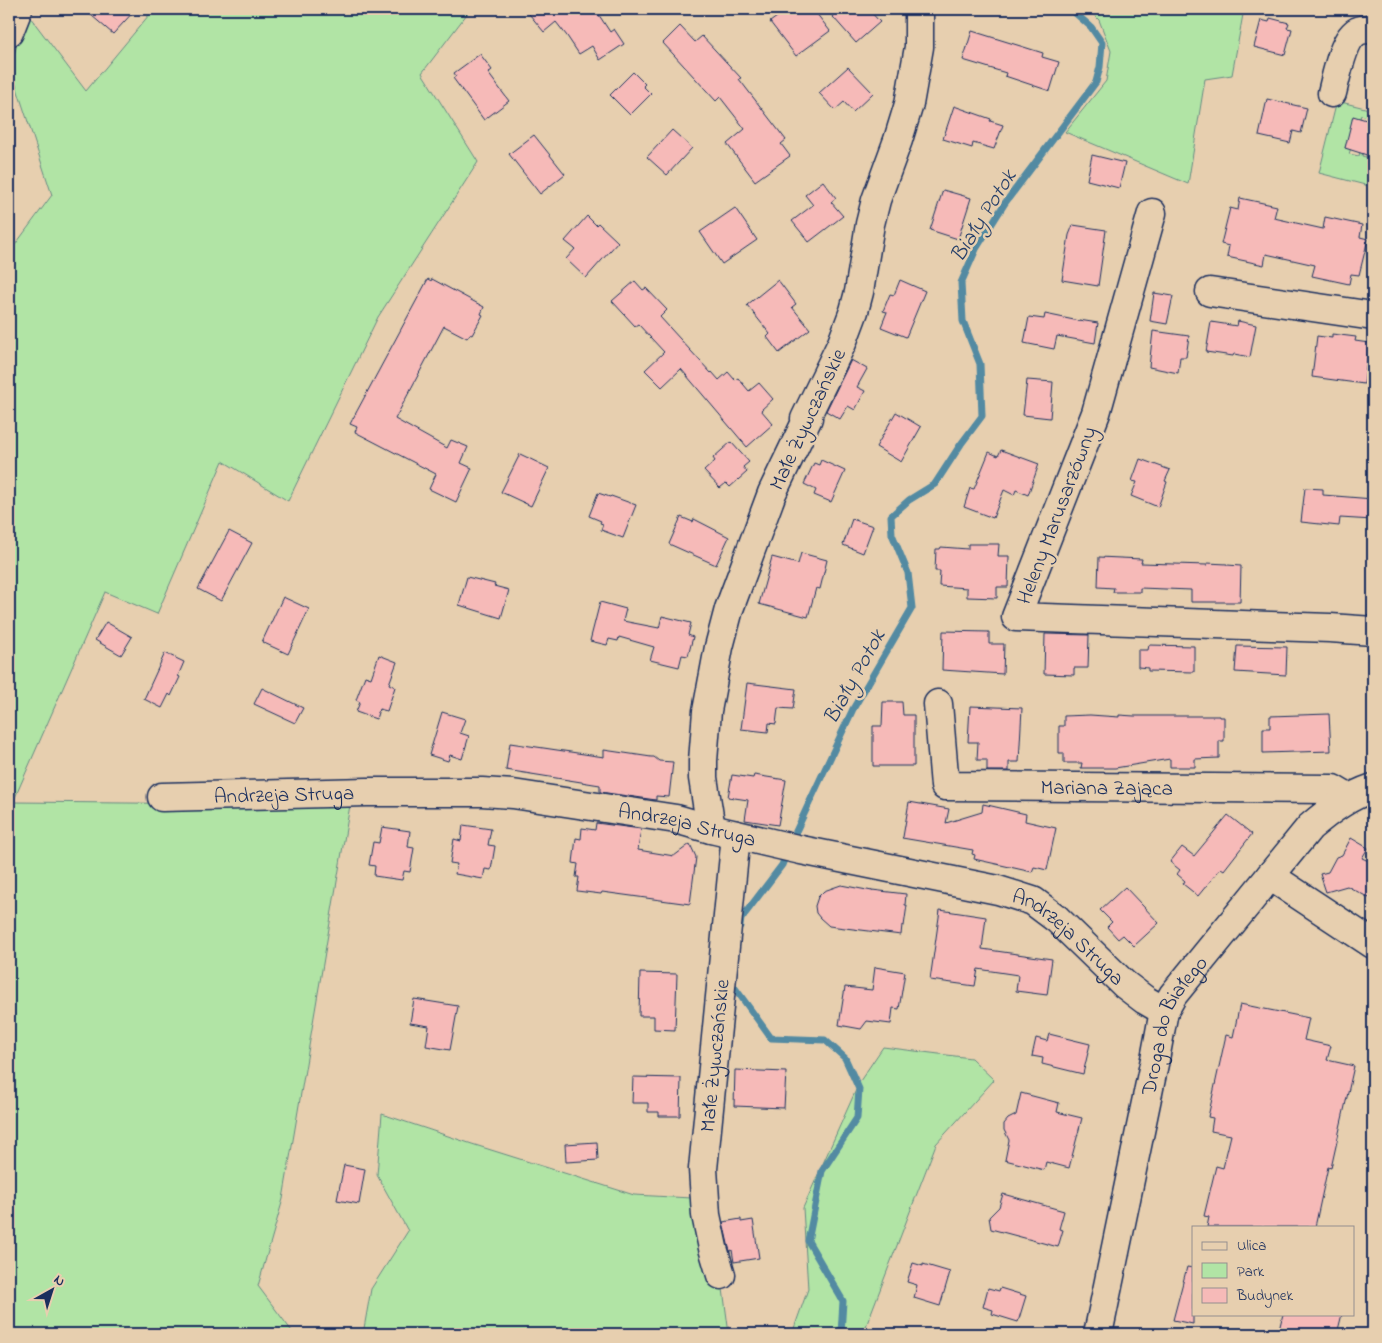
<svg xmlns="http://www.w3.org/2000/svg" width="1382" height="1343" font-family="'Indie Flower',sans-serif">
	<rect width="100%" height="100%" fill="#e7cfaf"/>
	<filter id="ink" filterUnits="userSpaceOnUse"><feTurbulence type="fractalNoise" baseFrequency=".02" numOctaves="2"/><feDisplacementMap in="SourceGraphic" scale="10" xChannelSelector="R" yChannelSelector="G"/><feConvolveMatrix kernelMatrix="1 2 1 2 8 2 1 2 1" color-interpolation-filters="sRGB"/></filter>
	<g filter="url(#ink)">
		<g fill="#b1e4a5" stroke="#668a82">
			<polygon points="154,9 469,9 470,10 422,73 478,162 378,317 288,501 223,461 157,614 105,592 13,802 350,805 283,1199 258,1286 294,1334 9,1334 9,253 52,195 10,67 27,13 86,91"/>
			<polygon points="1088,9 1244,9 1232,75 1205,79 1188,184 1065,132 1106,81 1111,51 1099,20"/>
			<polygon points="1337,101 1373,110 1373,119 1361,115 1360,118 1362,119 1362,120 1353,117 1352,120 1353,121 1347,144 1346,144 1345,148 1349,149 1351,148 1349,154 1359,156 1360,151 1363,152 1362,156 1366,157 1369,156 1367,162 1373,164 1373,187 1319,173"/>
			<polygon points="883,1047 971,1058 994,1080 936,1144 863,1334 792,1334 808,1289 803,1208 860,1081"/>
			<polygon points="382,1114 472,1144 634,1195 711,1199 729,1334 363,1334 371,1289 408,1231 377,1175"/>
		</g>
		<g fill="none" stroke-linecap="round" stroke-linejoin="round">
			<g stroke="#528aa2" stroke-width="7">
				<polyline points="791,842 853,709 912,608 908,573 892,534 891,516 909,500 935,484 961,444 982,416 980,364 963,321 961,283 976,249 1005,203 1096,82 1100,67 1102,43 1091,27 1074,12 1073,9"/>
				<polyline points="740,926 741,919 782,865 787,852"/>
				<polyline points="732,981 732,984 771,1038 825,1040 845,1058 859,1089 857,1118 822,1171 808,1241 843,1301 841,1334"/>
			</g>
		</g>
		<g fill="#f6bab8" stroke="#1b2f5e">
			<polygon points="84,9 136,9 113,34"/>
			<polygon points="525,9 595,9 610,32 614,29 624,44 600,60 592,46 579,54 567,36 556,22 544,32"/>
			<polygon points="788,9 813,9 830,31 796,56 770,22"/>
			<polygon points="826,9 868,9 880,22 856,43"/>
			<polygon points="1270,18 1289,23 1287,28 1292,29 1285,55 1254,47 1261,20 1269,22"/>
			<polygon points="680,26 695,42 702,36 741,78 739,79 786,140 781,144 790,156 755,181 727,144 745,129 720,97 716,101 663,43"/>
			<polygon points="972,31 1043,53 1042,57 1059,62 1050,91 1005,76 1006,73 963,60"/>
			<polygon points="480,54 492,70 488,73 509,101 484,120 453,78 456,76 454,73"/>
			<polygon points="848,67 873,93 853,112 844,102 835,110 819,93"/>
			<polygon points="633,72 645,84 643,86 651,94 630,115 610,95"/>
			<polygon points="1267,99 1307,108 1301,133 1293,131 1290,143 1259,136"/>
			<polygon points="954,106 991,119 990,121 1003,125 994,149 973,143 972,148 943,139"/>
			<polygon points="1353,116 1373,122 1373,157 1345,148"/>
			<polygon points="672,130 692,148 667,175 647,157"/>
			<polygon points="534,135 565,174 540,194 509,154"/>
			<polygon points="1092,155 1125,163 1119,188 1087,180"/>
			<polygon points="823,181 836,198 831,202 843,216 809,242 792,221 813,205 805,195"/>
			<polygon points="943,190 971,198 958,239 930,230"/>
			<polygon points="1240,198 1277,206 1274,218 1323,229 1325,217 1362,225 1360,237 1368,239 1359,275 1351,274 1349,284 1312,276 1315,265 1266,254 1264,265 1227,257 1229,246 1221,244 1230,208 1238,210"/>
			<polygon points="735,208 757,240 722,264 700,232"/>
			<polygon points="587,216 596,225 598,223 618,242 586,278 566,259 575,249 565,241"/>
			<polygon points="1073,225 1106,230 1098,286 1062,280 1069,235"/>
			<polygon points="428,279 431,281 432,279 484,307 481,314 483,315 472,335 470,334 467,338 444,326 395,419 447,448 451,440 468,447 461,463 472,468 456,502 429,489 436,474 355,432 357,427 350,424"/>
			<polygon points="778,280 796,304 792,307 810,329 779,353 767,337 770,334 747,305"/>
			<polygon points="900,280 925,291 906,337 881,327 887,312 883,311 890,294 894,295"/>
			<polygon points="635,281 643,290 646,288 667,310 660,317 711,373 712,372 719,380 728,372 735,380 738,378 749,391 759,383 773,399 761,410 773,424 747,447 681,369 662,387 645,370 664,352 638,324 635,326 612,301"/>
			<polygon points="1154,293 1173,296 1167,324 1150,321"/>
			<polygon points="1045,314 1079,321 1079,320 1098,323 1095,343 1057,336 1054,349 1024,343 1029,317 1044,319"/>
			<polygon points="1238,321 1256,325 1250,357 1234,354 1233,356 1206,352 1211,322 1237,326"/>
			<polygon points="1153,331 1189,336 1186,357 1180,357 1178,373 1149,367"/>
			<polygon points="1332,334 1356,337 1355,341 1369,343 1364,384 1312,377 1317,336 1332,338"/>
			<polygon points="851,360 867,369 857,387 865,391 855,410 848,406 840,419 826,411"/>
			<polygon points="1027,380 1053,382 1050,418 1023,415"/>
			<polygon points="896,412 921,427 901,462 876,447"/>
			<polygon points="731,442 749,462 743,467 747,472 730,487 726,483 720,488 704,471 715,461 713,458"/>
			<polygon points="1001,450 1039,464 1028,495 1016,490 1014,495 1004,490 993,518 964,507 970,488 974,489 989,452 998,456"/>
			<polygon points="520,454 549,468 531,506 501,492"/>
			<polygon points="1140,459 1170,470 1165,481 1167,482 1158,507 1131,496 1137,482 1132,481"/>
			<polygon points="821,460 845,471 831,502 814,495 816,490 804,484 814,463 819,465"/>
			<polygon points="1305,488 1323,489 1323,495 1373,499 1373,520 1340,518 1339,526 1301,522"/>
			<polygon points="598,493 610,497 611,496 636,505 623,538 601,530 603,524 600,523 601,521 589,516"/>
			<polygon points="681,517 693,522 694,519 729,537 716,565 669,544"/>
			<polygon points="852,519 873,526 863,553 843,545"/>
			<polygon points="229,531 252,543 221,601 198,589"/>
			<polygon points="968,544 999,544 998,556 1009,556 1008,587 997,587 997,598 967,597 967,588 939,586 940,571 935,571 936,549 940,549 941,547 968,549"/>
			<polygon points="801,553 827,560 820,589 816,588 808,617 759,604 772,557 798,564"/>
			<polygon points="1099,557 1142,559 1141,563 1207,565 1207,563 1227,564 1227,565 1241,566 1240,602 1191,602 1191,590 1140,588 1140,592 1113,592 1114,588 1098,587"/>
			<polygon points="467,577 495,584 494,586 509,590 501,618 459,605"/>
			<polygon points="283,597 309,609 288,654 262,642"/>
			<polygon points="600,602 626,609 623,621 659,628 662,616 691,623 688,635 693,637 688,656 682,655 679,667 650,660 654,647 619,637 618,641 609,639 607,645 590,641"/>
			<polygon points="106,622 132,637 121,655 95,640"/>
			<polygon points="943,631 989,632 989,644 1004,644 1003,674 942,670"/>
			<polygon points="1045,634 1089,635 1088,668 1074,668 1074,675 1044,674"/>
			<polygon points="1149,645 1194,646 1194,672 1148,671 1148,668 1138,667 1138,650 1148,650"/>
			<polygon points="1237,646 1287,647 1286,675 1235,672"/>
			<polygon points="165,653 184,662 178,676 180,677 171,696 169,694 162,708 144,699"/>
			<polygon points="379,655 397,662 389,684 395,687 387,711 379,709 376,719 356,712 360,702 356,700 365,676 371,678"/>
			<polygon points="747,683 796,689 793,709 778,708 776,724 769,723 768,732 741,729"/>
			<polygon points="262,688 303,708 295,723 254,704"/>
			<polygon points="883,702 902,702 903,715 914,715 914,766 873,766 873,726 882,726"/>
			<polygon points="970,706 1022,708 1019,762 1009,762 1009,771 987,771 987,760 977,760 978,742 968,742"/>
			<polygon points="442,712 465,719 460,733 469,736 462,759 450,755 448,761 429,755"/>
			<polygon points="1329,714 1331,751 1263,753 1263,728 1270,728 1270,716"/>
			<polygon points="1090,715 1119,717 1119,715 1134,716 1219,716 1219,717 1224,717 1224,741 1219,741 1219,758 1195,759 1195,767 1170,767 1170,759 1115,768 1081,768 1082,763 1064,763 1064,753 1059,753 1059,726 1064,726 1064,716"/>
			<polygon points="510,743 604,757 604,750 651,757 654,757 659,761 673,762 669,797 656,796 656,800 600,792 600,785 506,770"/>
			<polygon points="732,775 753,778 754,775 786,780 778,825 745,820 748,800 728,797"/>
			<polygon points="909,802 949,809 946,823 982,812 983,804 1026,814 1025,821 1056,828 1047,870 1034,867 1032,872 974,859 975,855 972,854 973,850 902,838 903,837"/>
			<polygon points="1228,815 1252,834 1224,870 1221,868 1198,896 1183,884 1185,881 1177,874 1180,870 1170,862 1182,847 1194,856"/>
			<polygon points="596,823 641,829 638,850 674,856 690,844 696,857 690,904 602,892 601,894 577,891 579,877 576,877 578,864 573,863 576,838 581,839 582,828 595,830"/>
			<polygon points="463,825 491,829 488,845 495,846 491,870 485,869 483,879 455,874 457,864 450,863 454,839 461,841"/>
			<polygon points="382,827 410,831 408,847 414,848 410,872 404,871 402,880 374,876 375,866 369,865 373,842 379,843"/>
			<polygon points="1351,838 1368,848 1362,858 1373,863 1373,900 1347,886 1326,892 1320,874 1328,872 1336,857 1342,855"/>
			<polygon points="841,885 872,891 872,890 906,894 905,905 907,905 904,926 902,925 901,935 829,926 820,918 816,913 815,906 818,897 824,891"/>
			<polygon points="1125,887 1159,923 1134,946 1123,935 1118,939 1107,927 1112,922 1100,910"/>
			<polygon points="940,910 986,917 982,949 1052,959 1047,995 1016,991 1018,975 978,969 975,986 930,980"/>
			<polygon points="875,967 905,972 899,1009 893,1008 891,1024 867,1021 861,1029 839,1025 845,987 872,990"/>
			<polygon points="640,973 677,974 675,1030 654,1029 654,1016 639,1016"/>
			<polygon points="414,999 458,1006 450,1050 426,1046 429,1026 410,1023"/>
			<polygon points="1240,1004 1309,1018 1304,1040 1331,1046 1327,1060 1354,1066 1331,1168 1328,1167 1315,1227 1207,1227 1209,1217 1204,1216 1216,1166 1223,1168 1231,1135 1211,1131 1213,1118 1208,1117 1226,1035 1233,1037"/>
			<polygon points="1049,1034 1090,1044 1083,1074 1042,1064 1043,1058 1032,1056 1036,1038 1047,1041"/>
			<polygon points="735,1070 786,1072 784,1108 734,1106"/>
			<polygon points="633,1077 681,1078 680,1116 659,1116 659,1112 648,1112 648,1103 632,1103"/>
			<polygon points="1021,1093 1059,1103 1057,1112 1082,1118 1069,1168 1046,1162 1044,1170 1005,1160 1009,1140 1004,1130 1004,1124 1008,1119 1016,1115"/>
			<polygon points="597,1142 598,1160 566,1162 565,1144"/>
			<polygon points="344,1165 365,1169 359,1204 337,1200"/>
			<polygon points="1003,1194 1064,1211 1059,1229 1063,1230 1058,1247 991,1229 989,1217 999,1207"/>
			<polygon points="741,1219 741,1222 753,1220 759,1258 734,1262 732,1250 730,1251 728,1244 723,1222"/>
			<polygon points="913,1263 923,1266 923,1264 950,1272 940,1306 914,1298 917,1285 907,1282"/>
			<polygon points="1187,1267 1193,1268 1193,1324 1173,1320"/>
			<polygon points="988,1288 999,1291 1000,1288 1026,1296 1018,1322 992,1314 993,1310 983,1307"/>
			<polygon points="1283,1314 1342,1314 1337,1334 1278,1334"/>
		</g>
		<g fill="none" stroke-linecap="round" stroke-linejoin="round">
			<g stroke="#1b2f5e" stroke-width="31">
				<g id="minor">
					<polyline points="9,32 18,9"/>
					<path d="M1332 93C1336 78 1343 38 1358 31 1362 29 1369 29 1373 29"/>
					<polyline points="1152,213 1096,413 1016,617 1330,628 1373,631"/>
					<polyline points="1210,292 1373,316"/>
					<path id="s1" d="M938 704 945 786 1333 789 1348 798"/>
					<path id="s2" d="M162 797 367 792H482L513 794 676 819 711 829 801 850 998 890 1033 901 1057 919 1124 984 1145 1000 1164 1011"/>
					<polyline points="711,829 703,778 703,761 707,711 719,647 729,609 772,493 808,418 805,419 842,343 854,311 859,292 870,224 876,200 898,140 909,104 919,47 919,9"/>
					<polyline points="1270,876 1373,944"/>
					<path id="s3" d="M721 1275 713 1248 706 1215 703 1169 736 835"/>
					<path id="s4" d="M1098 1334 1155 1059 1164 1011 1173 995 1310 827C1330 810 1349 796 1373 788"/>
				</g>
			</g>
			<use href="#minor" stroke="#e7cfaf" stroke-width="28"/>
		</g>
	</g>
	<g text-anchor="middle" stroke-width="5" stroke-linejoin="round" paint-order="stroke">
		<g font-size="21" fill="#1b2f5e" stroke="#e7cfaf">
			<text transform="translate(807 419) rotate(-65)" y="7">Małe Żywczańskie</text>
			<text transform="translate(1056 515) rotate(-69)" y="7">Heleny Marusarzówny</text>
			<text dy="7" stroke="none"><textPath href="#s1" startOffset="244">Mariana Zająca</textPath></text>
			<text dy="7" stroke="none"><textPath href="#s2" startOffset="122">Andrzeja Struga</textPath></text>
			<text dy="7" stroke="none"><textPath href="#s2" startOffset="528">Andrzeja Struga</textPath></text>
			<text dy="7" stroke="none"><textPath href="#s2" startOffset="932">Andrzeja Struga</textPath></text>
			<text dy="7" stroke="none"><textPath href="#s4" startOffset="320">Droga do Białego</textPath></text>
			<text dy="7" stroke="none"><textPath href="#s3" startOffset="222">Małe Żywczańskie</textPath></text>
		</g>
		<g font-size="22" font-style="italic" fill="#243e69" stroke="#e7cfaf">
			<text transform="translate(982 215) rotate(-58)" y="8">Biały Potok</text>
			<text transform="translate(853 676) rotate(-61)" y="8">Biały Potok</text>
		</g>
	</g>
	<rect width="1382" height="1343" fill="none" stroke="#e7cfaf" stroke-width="30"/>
	<rect x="15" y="15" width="1352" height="1313" fill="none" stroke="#1b2f5e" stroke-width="2" filter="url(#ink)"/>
	<rect x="1192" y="1226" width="162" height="90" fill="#e7cfaf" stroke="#958f8f"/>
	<rect x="1202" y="1242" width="25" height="8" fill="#e7cfaf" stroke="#958f8f"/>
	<text x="1237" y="1250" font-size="15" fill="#1b2f5e">Ulica</text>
	<rect x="1202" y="1263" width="25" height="15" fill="#b1e4a5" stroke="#958f8f"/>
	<text x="1237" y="1276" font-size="15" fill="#1b2f5e">Park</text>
	<rect x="1202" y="1288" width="25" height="15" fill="#f6bab8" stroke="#958f8f"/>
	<text x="1237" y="1300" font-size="15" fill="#1b2f5e">Budynek</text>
	<g transform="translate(52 1290) rotate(39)" stroke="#e7cfaf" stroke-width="4" paint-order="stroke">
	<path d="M0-4L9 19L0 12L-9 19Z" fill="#1b2f5e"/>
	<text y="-8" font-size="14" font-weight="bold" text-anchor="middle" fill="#1b2f5e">N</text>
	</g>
</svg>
